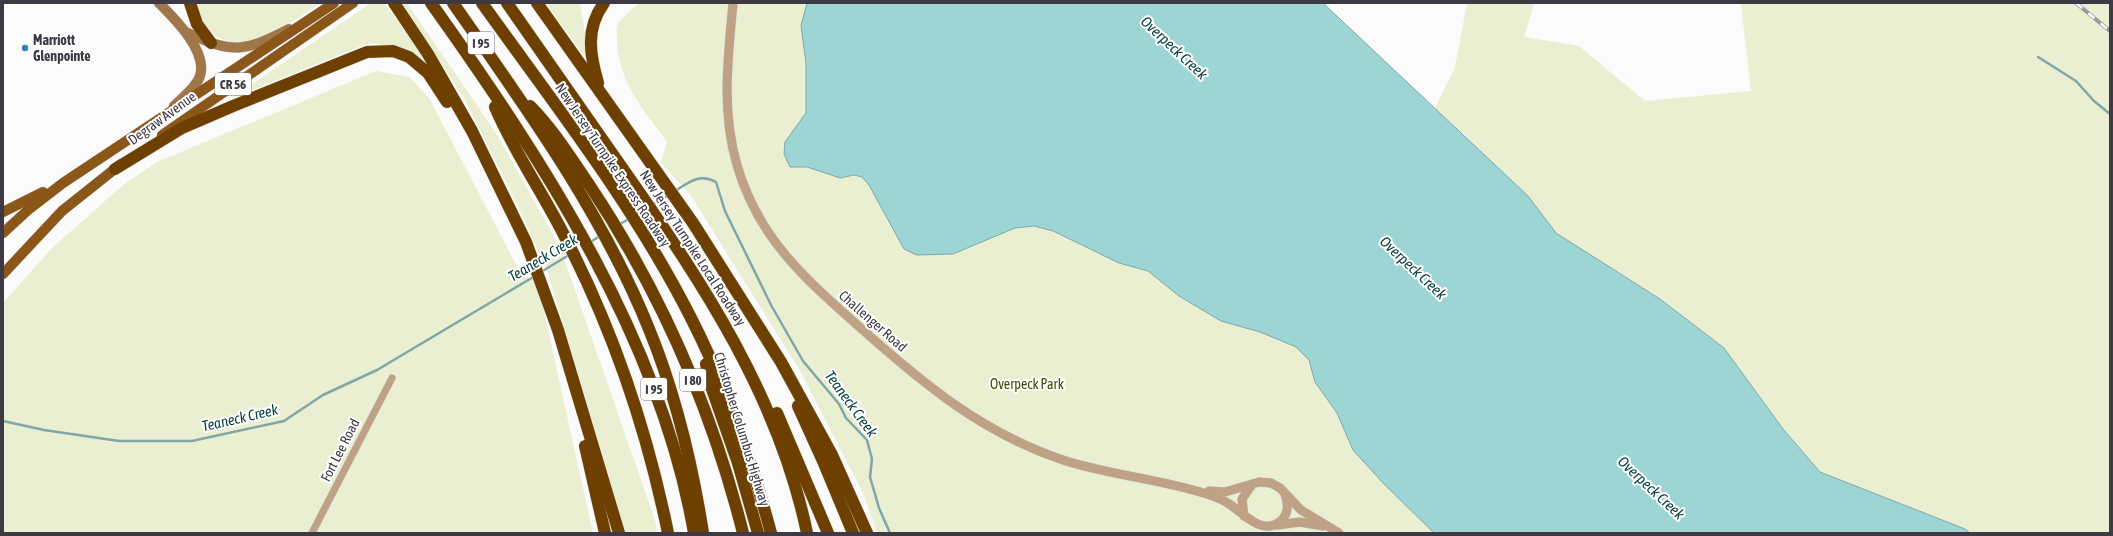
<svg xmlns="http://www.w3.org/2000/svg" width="2113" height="536" font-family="'Asap Condensed',sans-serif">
	<rect width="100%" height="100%" fill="#fbfbfb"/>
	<g fill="#e9efd0">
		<path d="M197 3H321C293 21 239 62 209 30 206 27 202 24 200 21 198 17 198 8 197 3Z"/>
		<polygon points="371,3 384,3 426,59 399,47 369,43 230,99"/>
		<polygon points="402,3 407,3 496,133 560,247 655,520 657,533 626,533 548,273 523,216 465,100"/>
		<polygon points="546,3 580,3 590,64"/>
		<path d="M639 3H807L801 26 806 63V113L785 142 790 167H807L840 178 854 175 862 177 869 185 904 249 953 254 1015 228 1034 226 1053 231 1119 263 1148 271 1179 296 1221 321 1260 332 1296 347 1309 360 1316 382 1337 413 1353 450 1383 483 1434 533H877L864 495 799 369 690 194 661 163 667 142C643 108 619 84 617 40 617 34 615 27 619 22 624 15 633 9 639 3Z"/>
		<polygon points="1467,3 1534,3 1524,37 1579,46 1645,101 1751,91 1741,5 1738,3 2110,3 2110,533 1970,533 1965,529 1820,472 1783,429 1724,348 1660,299 1556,233 1528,196 1435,108 1455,67"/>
		<polygon points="376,71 409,77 429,98 522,276 537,280 593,533 3,533 3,303 51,249 123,185 157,162"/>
	</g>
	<polygon fill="#9dd5d5" stroke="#80a6aa" points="807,3 1323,3 1528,196 1556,233 1660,299 1724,348 1783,429 1820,472 1965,529 1970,533 1434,533 1383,483 1353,450 1337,413 1315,382 1309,360 1296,347 1260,332 1221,321 1179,296 1148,271 1119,263 1053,231 1034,226 1015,228 953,254 917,255 904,249 869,185 862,177 854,175 840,178 807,167 790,167 784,154 785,142 806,113 806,63 801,26"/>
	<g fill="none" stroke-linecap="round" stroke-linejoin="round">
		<g stroke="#80a6aa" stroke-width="2.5">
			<polyline points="2038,57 2076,81 2094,101 2110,114"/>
			<path d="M675 191C689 182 700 173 716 182L725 211 771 305 803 361 839 404 846 418 867 440 872 459 870 477 879 508 890 533"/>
			<polyline points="652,205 669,195"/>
			<polyline points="635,215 646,208"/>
			<polyline points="618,225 629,219"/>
			<polyline points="589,243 600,236"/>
			<polyline points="541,272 569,255"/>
			<polyline points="3,421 44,430 119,441 192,441 284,421 323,395 377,370 535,276"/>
		</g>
		<g stroke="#d9d8da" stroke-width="8">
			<polyline id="minor" points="312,533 392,378"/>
		</g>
		<g stroke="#d9d8da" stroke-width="10">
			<g id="tertiary">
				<path d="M733 3C728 58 721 111 737 165 759 241 808 281 864 331 926 386 983 433 1063 460 1112 476 1164 479 1213 496 1222 499 1229 503 1236 509 1249 519 1266 536 1283 519 1289 511 1288 503 1285 494"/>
				<polyline points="1209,491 1225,492 1259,482 1271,483 1280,488 1301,510 1339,533"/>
				<polyline points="1244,516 1242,499 1251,486"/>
				<polyline points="1277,525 1300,522 1323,526"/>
			</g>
		</g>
		<g stroke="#d9d8da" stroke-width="11">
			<g id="secondary">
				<path d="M159 3C174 18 208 51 200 76 196 88 183 97 174 106"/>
				<path d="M188 33C233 54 245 52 289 29"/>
			</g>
		</g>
		<g stroke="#d9d8da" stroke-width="11">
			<g id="primary">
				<polyline points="162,135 353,3"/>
				<polyline points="3,212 43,192"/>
				<polyline points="3,233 28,210 63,183 334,3"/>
				<polyline points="3,274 62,211 121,164"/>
			</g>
		</g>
		<g stroke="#d9d8da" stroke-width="13">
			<g id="motorway">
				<polyline points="190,3 197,24 211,43"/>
				<polyline points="394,3 428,54 472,131 526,242 558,330 619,533"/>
				<path d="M431 3C543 160 661 340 694 533"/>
				<path d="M453 3C525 106 602 212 649 329 676 395 692 463 703 533"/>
				<path d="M482 3C555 105 633 204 690 316 725 384 751 459 771 533"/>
				<path d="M507 3C546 59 586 116 625 172 703 283 779 398 807 533"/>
				<polyline points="537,3 693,223 781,362 832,455 867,533"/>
				<path d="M598 83C590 55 585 29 604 3"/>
				<path d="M530 106C553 129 571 158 590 186 660 291 712 410 743 533"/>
				<path d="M495 107C514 152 543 193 565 237 613 330 647 430 668 533"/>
				<polyline points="115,169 182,128 233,106 367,52 393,51 409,57 428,73 447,102"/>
				<polyline points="706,364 711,386 738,463 758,533"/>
				<polyline points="798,406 823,461 853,533"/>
				<polyline points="777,413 828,533"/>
				<polyline points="585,446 605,533"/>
			</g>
		</g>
		<use href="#minor" stroke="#bfa285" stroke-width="7"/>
		<use href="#tertiary" stroke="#bfa285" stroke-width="9"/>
		<use href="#secondary" stroke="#a1774a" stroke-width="10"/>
		<use href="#primary" stroke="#8a5718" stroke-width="10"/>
		<use href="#motorway" stroke="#6e4000" stroke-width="12"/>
		<g stroke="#9c9aa0" stroke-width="4">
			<polyline id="rail" points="2076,3 2110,31"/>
		</g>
		<use href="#rail" stroke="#fff" stroke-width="2.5" stroke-dasharray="8" stroke-linecap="butt"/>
	</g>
	<circle fill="#2786b2" stroke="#fff" stroke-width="1.5" cx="25" cy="48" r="4"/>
	<g text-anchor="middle" stroke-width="4" stroke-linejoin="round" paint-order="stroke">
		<g fill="#fff" stroke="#77747d" stroke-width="1">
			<rect x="468" y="32" width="26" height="22" rx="3"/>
			<rect x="215" y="73" width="36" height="22" rx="3"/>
			<rect x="680" y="369" width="26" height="22" rx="3"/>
			<rect x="641" y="378" width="26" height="22" rx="3"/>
		</g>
		<g font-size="13" font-weight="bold" fill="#3d3945">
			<text x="481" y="48">I 95</text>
			<text x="233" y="89">CR 56</text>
			<text x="693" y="385">I 80</text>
			<text x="654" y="394">I 95</text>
		</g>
		<g font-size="14" font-weight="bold" fill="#3d3945" stroke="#fff" text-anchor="start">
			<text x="33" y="45">Marriott<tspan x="33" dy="16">Glenpointe</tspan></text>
		</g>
		<g font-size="14" fill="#3d3945" stroke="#fff">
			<text transform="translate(162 118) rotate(-36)" y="5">Degraw Avenue</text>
			<text transform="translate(613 165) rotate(56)" y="5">New Jersey Turnpike Express Roadway</text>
			<text transform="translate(693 248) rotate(57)" y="5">New Jersey Turnpike Local Roadway</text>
			<text transform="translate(873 321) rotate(41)" y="5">Challenger Road</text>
			<text transform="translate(742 429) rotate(73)" y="5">Christopher Columbus Highway</text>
			<text transform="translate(340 450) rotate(-63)" y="5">Fort Lee Road</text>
		</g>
		<g font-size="14" fill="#444a00" stroke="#fff">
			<text x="1027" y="389">Overpeck Park</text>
		</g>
		<g font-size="15" font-style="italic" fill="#063d3d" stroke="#fff">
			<text transform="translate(1174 48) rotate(43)" y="5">Overpeck Creek</text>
			<text transform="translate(543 258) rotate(-31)" y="5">Teaneck Creek</text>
			<text transform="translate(1413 268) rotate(43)" y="5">Overpeck Creek</text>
			<text transform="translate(851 404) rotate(54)" y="5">Teaneck Creek</text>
			<text transform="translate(240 418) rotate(-13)" y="5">Teaneck Creek</text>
			<text transform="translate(1651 488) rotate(43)" y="5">Overpeck Creek</text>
		</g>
	</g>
	<rect width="2113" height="536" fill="none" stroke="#3d3945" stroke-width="8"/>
</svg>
